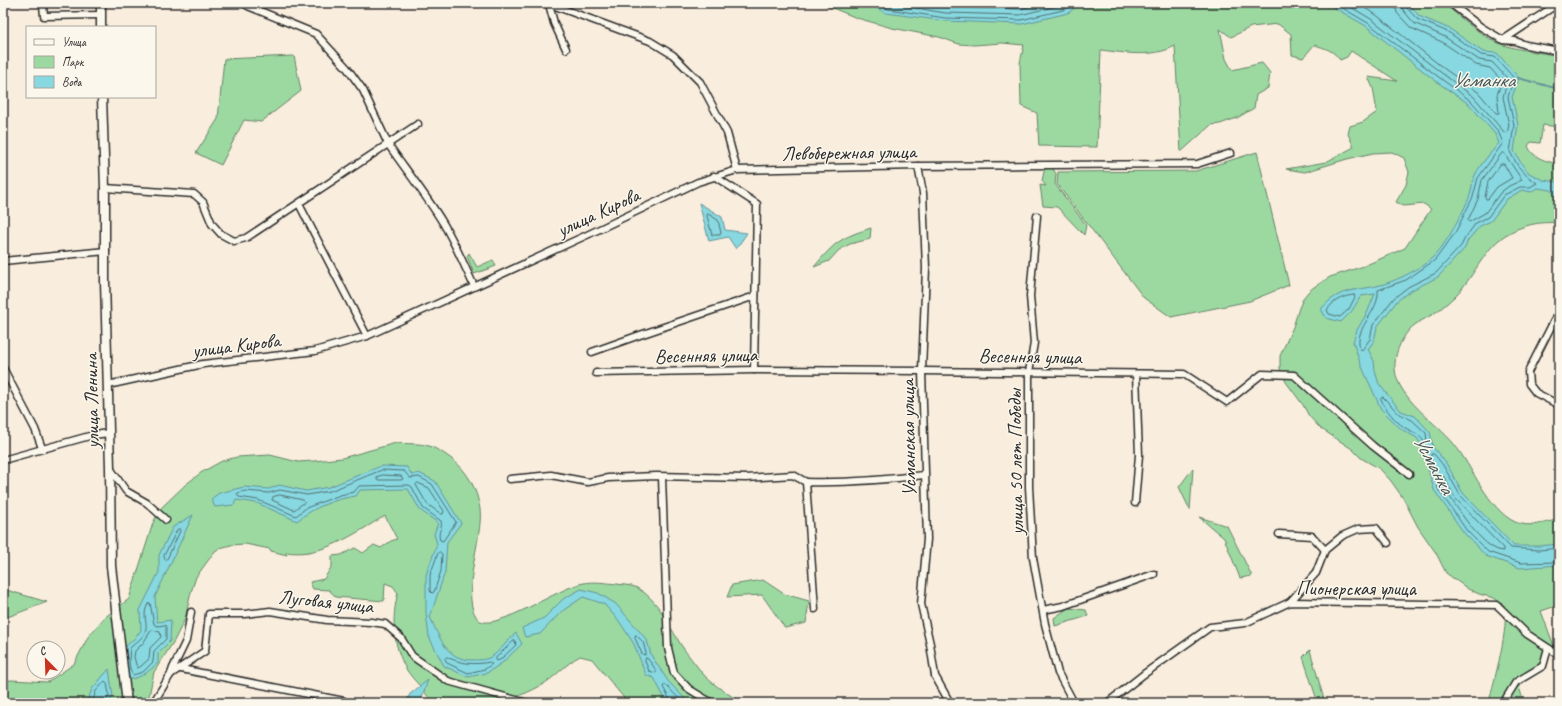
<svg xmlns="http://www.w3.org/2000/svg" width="1562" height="706" font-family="Caveat,sans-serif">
	<rect width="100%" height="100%" fill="#f9eddd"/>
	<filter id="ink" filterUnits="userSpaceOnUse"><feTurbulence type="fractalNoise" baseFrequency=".025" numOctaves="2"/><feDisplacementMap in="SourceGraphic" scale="8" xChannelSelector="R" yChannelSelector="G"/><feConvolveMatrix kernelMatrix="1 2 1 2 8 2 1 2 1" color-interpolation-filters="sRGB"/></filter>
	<g filter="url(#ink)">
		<g fill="#9cd9a1" stroke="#648266">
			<path d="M820 3H1444C1458 16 1478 33 1496 42 1513 50 1540 52 1559 56V127L1543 125 1540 143 1531 142 1528 146C1532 158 1548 162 1559 164V223C1540 221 1521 225 1504 236 1483 250 1473 279 1455 296 1449 302 1443 307 1436 312 1428 318 1416 322 1409 330 1400 341 1394 355 1395 369 1397 398 1437 423 1454 444 1472 466 1488 509 1515 522 1529 528 1545 523 1559 519V605L1541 611 1554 646 1519 687 1524 703H1489C1494 679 1510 627 1504 605L1494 598 1479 594 1468 589 1446 573 1436 553 1418 527 1403 498 1391 481 1380 469 1361 458 1352 449 1320 428 1309 416 1303 405 1286 382 1280 369V356L1293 327 1299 308 1304 297 1308 292 1314 287 1330 277 1364 266 1405 248 1431 209 1424 204 1404 206 1396 202 1406 185 1409 172 1404 158 1392 152 1373 153 1347 159 1305 172 1286 169 1326 162 1354 147 1348 134 1350 126 1363 122 1377 112 1373 88 1368 77 1397 81 1351 51 1347 57 1340 60C1334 51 1326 48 1314 45L1303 58 1292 55 1291 34 1278 24 1251 27 1231 37 1220 29 1226 59 1232 70 1262 63 1270 73 1268 88 1256 95 1254 108 1237 118 1220 124 1211 125 1181 152 1175 46C1153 58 1125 53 1101 50L1097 147 1039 146 1037 113 1021 106 1020 63 1024 45 1002 43 974 45 959 44 939 37 892 28 857 18Z"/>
			<polygon points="294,56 301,91 261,122 244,120 221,165 196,153 218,119 224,59"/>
			<polygon points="1257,152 1289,285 1250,301 1171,317 1144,298 1057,184 1058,172 1196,171"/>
			<polygon points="1045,167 1052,167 1056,174 1055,184 1086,225 1084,235 1057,207 1043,206 1040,185 1046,186 1042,181"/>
			<path d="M871 228 870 239 850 244 839 250 829 261 814 267C835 242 840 238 871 228Z"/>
			<polygon points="469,253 477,267 493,260 496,266 474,274 467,256"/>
			<path d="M396 443C406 444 420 443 429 446 438 449 445 454 453 460 468 472 477 489 480 509 484 536 457 602 480 621 499 630 559 587 584 583 594 581 606 583 617 584 622 585 630 585 635 587 658 598 668 624 681 645 688 655 696 665 703 674 714 686 729 694 742 703H628L592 659 580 656C565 664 555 678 540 686 505 706 477 703 438 703 429 700 425 693 420 686 415 681 410 675 406 669 393 645 391 619 398 593L393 586 385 583 384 601 336 597 329 590 313 589 310 582 324 579 332 566V556L341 555 355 548 363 553 374 545 381 548 391 541 397 539 385 516C355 533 322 558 286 552L287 555 271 551 270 549 245 544 231 545 220 548 215 551 196 577 191 592 185 619 174 641 154 672 149 696 145 703H3V681L11 680 48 682 74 664 88 637 104 618 129 599 153 523 160 509 185 485 202 472 222 461 237 457 270 455 298 462 314 461 342 458Z"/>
			<polygon points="1193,468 1190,510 1179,487"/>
			<polygon points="1199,517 1227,526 1252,576 1240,578 1224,538"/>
			<polygon points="763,580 784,594 809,601 806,623 785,628 762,595 727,597 732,585"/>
			<polygon points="3,589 47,602 5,618 3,609"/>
			<polygon points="1068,608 1086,610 1088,616 1055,626 1054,618"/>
			<polygon points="1310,650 1325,703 1318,703 1303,657"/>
		</g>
		<g fill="#87d8e0" stroke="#629398">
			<polygon points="866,3 1079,3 1070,12 1064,14 1022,24 945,21 886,13"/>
			<path d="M1326 3H1409L1419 16 1450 29 1483 52 1497 53 1519 78 1512 97 1518 125 1514 151 1521 163 1529 173 1543 180 1559 182V194H1557V198L1551 190 1537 188 1531 192 1522 190 1507 199 1491 221 1480 226 1468 240 1465 248 1438 277 1410 291 1397 301 1377 327 1374 341 1368 349 1374 361 1375 371 1379 384 1401 411 1415 416 1430 432 1433 447 1446 463 1463 493 1514 546H1539L1559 544V565L1520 568 1486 556 1464 533 1434 490 1428 468 1426 453 1417 438 1401 429 1381 409 1361 365 1353 342 1357 330 1367 313 1375 294 1361 296 1352 311 1341 322 1326 318 1321 309C1341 286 1357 292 1384 284 1400 279 1420 269 1432 258 1446 245 1463 213 1470 195 1472 189 1472 181 1475 175 1481 163 1491 153 1499 143L1495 134 1469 104 1437 82 1366 26Z"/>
			<polygon points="699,203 722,217 725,230 747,233 736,249 728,237 709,241"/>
			<path d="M381 466 407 467 412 475 419 473 435 481 461 523 447 542 445 572 430 617C440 638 446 660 473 660 479 660 486 660 491 657 500 651 508 640 516 633L522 644 502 663 487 673 468 677 444 666 429 637 426 613V575L437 544 434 534 438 523 420 510 408 489 360 490 356 496C335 499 314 507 297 521L257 503 236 500 234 505 215 507 211 499 219 493 244 487 269 489 279 485 306 491 329 487Z"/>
			<path d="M193 515 155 597 157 622 171 620 170 641 158 653V663C149 671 142 678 129 679L125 657 126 646 136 637 141 630 140 610 159 572V555L173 527Z"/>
			<polygon points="581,589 598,593 616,604 647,640 651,655 668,681 687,701 691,703 664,703 665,699 654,678 646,675 634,644 619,621 604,604 583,597 561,612 540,634 525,637 522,628 544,618 563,599"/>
			<polygon points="109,669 113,697 108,703 87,703 92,689"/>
			<polygon points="428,680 420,703 406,703 410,694"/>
		</g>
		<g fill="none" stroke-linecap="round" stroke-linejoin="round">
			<g stroke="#507073" stroke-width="1">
				<polyline points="875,3 888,9 945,18 1021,20 1063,10 1068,8 1073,3"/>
				<polyline points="887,3 945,13 1020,15 1061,5 1066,3"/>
				<polyline points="922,3 946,7 1020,9 1045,3"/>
				<path d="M1334 3 1368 23 1440 78 1471 101 1498 131 1503 143 1478 178 1473 197 1455 233 1435 260 1406 280 1378 290C1380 312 1353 328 1360 349L1362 350 1370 339 1373 325 1394 298 1408 287 1436 273 1461 246 1465 238 1476 223 1488 217 1504 195 1520 187H1530L1537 183 1527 176 1518 166 1510 152 1514 125 1508 97 1514 78 1495 57 1481 55 1448 32 1417 19 1407 8 1406 3"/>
				<polyline points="1344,3 1371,19 1443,74 1474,97 1504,132 1507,133 1509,125 1503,97 1508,79 1492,62 1479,60 1445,37 1414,23 1403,10 1401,3"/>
				<polyline points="1356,3 1375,14 1446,70 1478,92 1496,113 1499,113 1497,95 1502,81 1490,68 1476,65 1442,42 1411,28 1397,13 1395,3"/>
				<polygon points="1504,153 1522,180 1509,186 1501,192 1485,213 1469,222 1468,220 1478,199 1482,180 1502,153"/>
				<polygon points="1501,164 1504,164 1512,178 1497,187 1488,199 1486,199 1485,197 1488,182"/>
				<polygon points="708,214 718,220 721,233 720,235 712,235 707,216"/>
				<path d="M1354 295 1355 297 1349 309 1340 317 1329 314 1327 310C1334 300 1343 296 1354 295Z"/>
				<path d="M1383 397 1399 414 1412 420 1426 433 1427 442H1424C1418 432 1413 433 1404 427 1395 421 1385 409 1381 399Z"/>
				<path d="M382 470 404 471 410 478 419 477 432 484 456 522 443 541 440 540C437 532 443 528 441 521L423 508 412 487 409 485 359 486 354 492 340 495 306 508 296 516 258 500 239 497 237 495 238 493 245 491 269 493 280 490 307 495 330 491Z"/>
				<polygon points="383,475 401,476 403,479 401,480 377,480 377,477"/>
				<path d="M1442 476 1444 477 1455 498 1503 548V551C1482 550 1454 503 1443 486L1440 478Z"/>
				<polygon points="418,483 429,488 444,511 443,514 441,514 427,504 416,485"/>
				<polygon points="280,495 303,500 305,502 294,510 272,500 273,497"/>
				<polygon points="178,529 180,529 180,531 167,559 165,560 164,556"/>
				<polyline points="1559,548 1539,550 1511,548 1460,495 1443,465 1434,454 1431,454 1432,467 1438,489 1467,531 1488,552 1521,563 1559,562"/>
				<polygon points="440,552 442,554 441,571 434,592 432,593 430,591 430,575 438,553"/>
				<path d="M150 603 154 624 157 626 165 625 166 627V639L154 651 153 662 143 672 133 675C128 668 129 657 130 648 135 643 142 639 145 632 149 623 141 616 148 604Z"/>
				<polygon points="152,630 160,632 161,637 150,648 149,659 140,667 137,668 134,657 135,651 143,643"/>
				<polygon points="636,635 643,642 646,653 645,655 642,654 635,638"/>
				<polygon points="515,640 516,645 500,660 496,661 496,658"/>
				<path d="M447 657C461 664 475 665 490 662L492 664 485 669 468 673 447 663 445 659Z"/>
				<polygon points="646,658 648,659 656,670 656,673 649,671 645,661"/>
				<polyline points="92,703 96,691 105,681 107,683 109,695 105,703"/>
				<polyline points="668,703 669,698 663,687 665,684 683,703"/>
			</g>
			<polyline stroke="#629398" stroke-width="2" points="1518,78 1559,89"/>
			<g stroke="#2b2b2b" stroke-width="9">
				<g id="street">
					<polyline points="547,3 650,41 673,55 700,82 727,133 737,170 918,166 1197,164 1231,153"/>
					<polyline points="1450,3 1481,27 1503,40"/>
					<polyline points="1559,3 1503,40 1515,41 1526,45 1559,51"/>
					<polyline points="549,4 554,23 566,49"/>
					<polyline points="43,5 44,16 101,15"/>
					<path d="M418 124 388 144C406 170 426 195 443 223 455 243 464 265 474 286"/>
					<polyline points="918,166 923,193 926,268 922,371 927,539 921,604 930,644 935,676 950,703"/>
					<polyline points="714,176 757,204 754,370"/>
					<polyline points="105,188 194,194 203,202 212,224 221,234 234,241 246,238 388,144 363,90 347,68 316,34 248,6 244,3"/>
					<polyline points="299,204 367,336"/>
					<polyline points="1037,216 1030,296 1034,343 1029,372 1029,487 1033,558 1045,624 1058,673 1074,703"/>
					<polyline points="3,261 106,251"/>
					<polyline points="1559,311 1528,372 1529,384 1536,393 1559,405"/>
					<polyline points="592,352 637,336 755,296"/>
					<polyline points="3,368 35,429 42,448"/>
					<polyline points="596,373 754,370 922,371 1184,374 1227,402 1262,374 1294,375 1373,446 1409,474"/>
					<polyline points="108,385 203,364 315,351 367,336 587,235 698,182 737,170"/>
					<polyline points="3,460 93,435 109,433"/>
					<polyline points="110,468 126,491 147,503 166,520"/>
					<polyline points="662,477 668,648 674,673 689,689 712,703"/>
					<polyline points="510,479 551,475 588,482 608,478 656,476 746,478 793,475 806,482"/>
					<polyline points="1135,503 1139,455 1136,374"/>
					<polyline points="1279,534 1312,536 1325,550"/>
					<polyline points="1290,602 1316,573 1325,550 1342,536 1358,529 1376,528 1388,543"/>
					<path d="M815 609 806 482C846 483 885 480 924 475"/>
					<polyline points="1043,610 1063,606 1154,574"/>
					<polyline points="181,669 344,701 344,703"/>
					<polyline points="171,674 173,668 186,641 191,612"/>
					<polyline points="153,703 171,674 205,651 209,614 245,614 270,611 327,620 371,622 385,624 401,638 412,656 448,681 527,703"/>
					<polyline points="1107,703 1144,674 1210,627 1245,623 1290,602 1497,605 1527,634 1559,655"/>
					<polyline points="1503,703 1516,682 1543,666 1548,648"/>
				</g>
			</g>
			<g stroke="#2b2b2b" stroke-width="11">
				<g id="secondary">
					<polyline points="101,3 101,27"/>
					<polyline points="102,97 105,188 105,281 110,468 111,566 127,703"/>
				</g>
			</g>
			<use href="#street" stroke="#fbf7ec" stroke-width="6"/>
			<use href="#secondary" stroke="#fbf7ec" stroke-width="8"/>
		</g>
	</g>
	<g text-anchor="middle" stroke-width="3" stroke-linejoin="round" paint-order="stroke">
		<g font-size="20" fill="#2b2b2b" stroke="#fbf7ec">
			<text transform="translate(849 152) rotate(-1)" y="7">Левобережная улица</text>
			<text transform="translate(598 212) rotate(-25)" y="7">улица Кирова</text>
			<text transform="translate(236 345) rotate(-7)" y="7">улица Кирова</text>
			<text transform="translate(706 355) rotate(-1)" y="7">Весенняя улица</text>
			<text transform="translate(1030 356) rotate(1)" y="7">Весенняя улица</text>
			<text transform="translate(91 401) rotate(-91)" y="7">улица Ленина</text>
			<text transform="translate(908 438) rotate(-91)" y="7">Усманская улица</text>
			<text transform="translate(1015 462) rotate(-91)" y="7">улица 50 лет Победы</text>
			<text x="1356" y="595">Пионерская улица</text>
			<text transform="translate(326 601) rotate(6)" y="7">Луговая улица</text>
		</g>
		<g font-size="21" font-style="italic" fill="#425658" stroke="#fbf7ec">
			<text x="1483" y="87">Усманка</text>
			<text transform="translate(1434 464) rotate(62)" y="7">Усманка</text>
		</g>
	</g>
	<rect width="1562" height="706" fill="none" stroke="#fbf7ec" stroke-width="16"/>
	<rect x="8" y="8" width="1546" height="690" fill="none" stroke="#2b2b2b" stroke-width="1.5" filter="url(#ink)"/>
	<rect x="26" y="26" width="130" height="72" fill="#fbf7ec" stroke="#a8a59f"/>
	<rect x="34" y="39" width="20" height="6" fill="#fbf7ec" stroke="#a8a59f"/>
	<text x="62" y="46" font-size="12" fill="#2b2b2b">Улица</text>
	<rect x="34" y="56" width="20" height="12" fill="#9cd9a1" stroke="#a8a59f"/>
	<text x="62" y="66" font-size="12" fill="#2b2b2b">Парк</text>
	<rect x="34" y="76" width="20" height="12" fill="#87d8e0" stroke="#a8a59f"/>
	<text x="62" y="86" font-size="12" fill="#2b2b2b">Вода</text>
	<g transform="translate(46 660) rotate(337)"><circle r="19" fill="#fbf7ec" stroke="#a8a59f"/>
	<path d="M0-3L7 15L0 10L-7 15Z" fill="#c8321e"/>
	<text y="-6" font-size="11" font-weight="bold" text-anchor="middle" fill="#2b2b2b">С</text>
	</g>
</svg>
